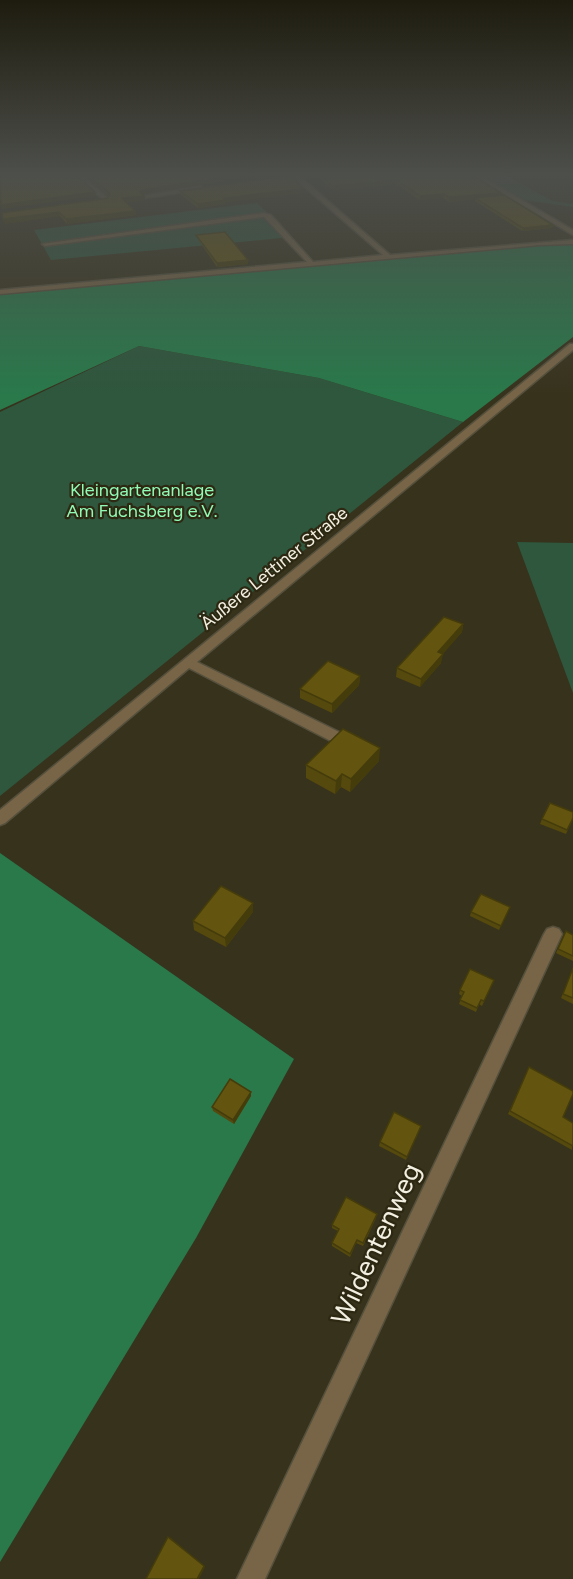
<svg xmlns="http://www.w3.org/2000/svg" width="573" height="1579" font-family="Figtree,sans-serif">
	<rect width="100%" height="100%" fill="#37321c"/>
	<g fill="#2e573d">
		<polygon points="475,175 505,175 553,201 573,204 573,207 516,199"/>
		<polygon points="257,203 292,237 51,260 34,230"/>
		<polygon points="139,346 319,378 463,422 0,796 0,412"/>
		<polygon points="517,542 573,543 573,693"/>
	</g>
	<g fill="#29794b">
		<polygon points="573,242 573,337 463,422 319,378 139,346 0,410 0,292 540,243"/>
		<polygon points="0,853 294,1059 196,1238 0,1562"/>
	</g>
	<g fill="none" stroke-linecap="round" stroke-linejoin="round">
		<g stroke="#55503c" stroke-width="3">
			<g id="minor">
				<polygon points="74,175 81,175 108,198 108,200 104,200"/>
				<polygon points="291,175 298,175 390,255 573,240 573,244 540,245 0,294 0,290 307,262 264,217 45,246 42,244 264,213 271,215 313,262 383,255"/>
				<polygon points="472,175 479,175 573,230 573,235"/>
				<polygon points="201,186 203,189 146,198 143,196"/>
				<polygon points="570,344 573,344 573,350 197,662 339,732 341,736 339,740 329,740 189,668 5,823 0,825 0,810"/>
				<polygon points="553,927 559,929 562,934 265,1579 237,1579 544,934 547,929"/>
			</g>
		</g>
		<use href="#minor" fill="#786548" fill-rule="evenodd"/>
	</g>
	<g fill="#55490e">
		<polygon points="85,175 153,175 155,177 160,175 263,175 143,194 144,196 145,200 126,202 135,211 136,215 67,224 60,216 4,224 108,198 108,196"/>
		<polygon points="315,175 472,175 500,196 553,225 552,228 522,231 475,201 475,199 449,202 443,198 419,200 396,184 333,190"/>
		<polygon points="180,191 302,193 226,202 226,204 198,208 181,195"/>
		<polygon points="196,235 248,260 248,264 217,267 197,238"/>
		<polygon points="463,624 462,632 442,654 441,663 420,687 396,677 397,668"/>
		<polygon points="360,676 359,685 332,713 300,698 300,689"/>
		<polygon points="379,761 350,792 341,787 335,794 306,778 306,765"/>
		<polygon points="542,819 573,819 566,834 540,824"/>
		<polygon points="510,907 499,930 470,916 471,912"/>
		<polygon points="253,912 226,947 194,930 193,921"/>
		<polygon points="566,931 573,935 573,961 556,953"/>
		<polygon points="573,968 573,1004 561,998"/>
		<polygon points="494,980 482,1006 479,1004 476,1012 459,1004 462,996 459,994 460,990"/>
		<polygon points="529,1067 563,1117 573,1123 572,1150 508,1114"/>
		<polygon points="251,1096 234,1124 213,1111 212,1107"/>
		<polygon points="420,1129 406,1160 379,1146 380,1142"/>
		<polygon points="376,1218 363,1246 356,1243 350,1257 332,1246 332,1243 338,1231 332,1228 332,1225"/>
	</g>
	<g fill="#453c0b">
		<polygon points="237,175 263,175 143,194 144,196 145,200 123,203 122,198 140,192 142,190"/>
		<polygon points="397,180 396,184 333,190 333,186"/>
		<polygon points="302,189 302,193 226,202 226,204 198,208 198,204 224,198"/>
		<polygon points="95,192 96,196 2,209 1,205"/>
		<polygon points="501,193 500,197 475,198 475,199 449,202 449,197"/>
		<polygon points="444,194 443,198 419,200 420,196"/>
		<polygon points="135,211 136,215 67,224 66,219"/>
		<polygon points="59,212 60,216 4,224 3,219"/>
		<polygon points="553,225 552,228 522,231 523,228"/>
		<polygon points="248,260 248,264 217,267 217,263"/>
		<polygon points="463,624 462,632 437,661 438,652"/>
		<polygon points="443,654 441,663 420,687 421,679"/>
		<polygon points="360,676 359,685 332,713 332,704"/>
		<polygon points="380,748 379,761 350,792 351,779"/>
		<polygon points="342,774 341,787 335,794 336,781"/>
		<polygon points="253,903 253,912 226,947 225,938"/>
		<polygon points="251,1092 251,1096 234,1124 233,1120"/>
		<polygon points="168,1537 170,1537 205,1567 199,1579 197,1579"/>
	</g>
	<g fill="#635510" stroke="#453c0b" stroke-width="1.5">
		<polygon points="0,175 75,175 95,192 1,205"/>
		<polygon points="89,175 153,175 155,177 161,175 237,175 142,190 140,192 144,196 122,198 135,211 66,219 59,212 3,219 2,213 108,198 110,194"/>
		<polygon points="292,175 302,189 224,198 226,200 198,204 180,191"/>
		<polygon points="320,175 472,175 501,193 449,197 444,194 420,196 397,180 333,186"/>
		<polygon points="504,195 553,225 523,228 475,198"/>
		<polygon points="225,232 248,260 217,263 196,235"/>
		<polygon points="444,617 463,624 438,652 443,654 421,679 397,668"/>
		<polygon points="328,661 360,676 332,704 300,689"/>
		<polygon points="343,729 380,748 351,779 342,774 336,781 306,765"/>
		<polygon points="550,803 573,812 573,818 567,830 542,819"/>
		<polygon points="221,886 253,903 225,938 193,921"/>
		<polygon points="481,894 510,907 501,926 471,912"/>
		<polygon points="566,931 573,935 573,956 558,949"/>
		<polygon points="573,968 573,998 563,994"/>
		<polygon points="470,969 494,980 484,1001 481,1000 477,1008 460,1000 464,992 460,990"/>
		<polygon points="529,1067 573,1091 573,1094 563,1117 573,1123 573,1146 510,1111"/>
		<polygon points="230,1079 251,1092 233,1120 212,1107"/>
		<polygon points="394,1112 421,1126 407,1157 380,1142"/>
		<polygon points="346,1197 377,1214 363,1243 357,1240 350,1254 332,1243 339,1229 332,1225"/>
		<polygon points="168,1537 204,1566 197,1579 146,1579"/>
	</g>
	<linearGradient id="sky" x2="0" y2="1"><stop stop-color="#1e1c0f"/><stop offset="0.44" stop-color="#4d4f4b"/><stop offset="1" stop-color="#4d4f4b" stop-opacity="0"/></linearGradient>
	<rect width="573" height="396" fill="url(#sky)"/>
	<g text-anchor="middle" stroke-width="4.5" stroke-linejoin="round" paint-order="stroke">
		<g font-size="18" fill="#91fbb6" stroke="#2d2812">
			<text x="142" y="496">Kleingartenanlage<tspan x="142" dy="21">Am Fuchsberg e.V.</tspan></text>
		</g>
		<g font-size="18" fill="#f3f0e2" stroke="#2d2812">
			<text transform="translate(274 568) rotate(-39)" y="6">Äußere Lettiner Straße</text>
		</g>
		<g font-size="27" fill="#f3f0e2" stroke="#2d2812">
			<text transform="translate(376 1244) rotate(-65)" y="9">Wildentenweg</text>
		</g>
	</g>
</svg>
